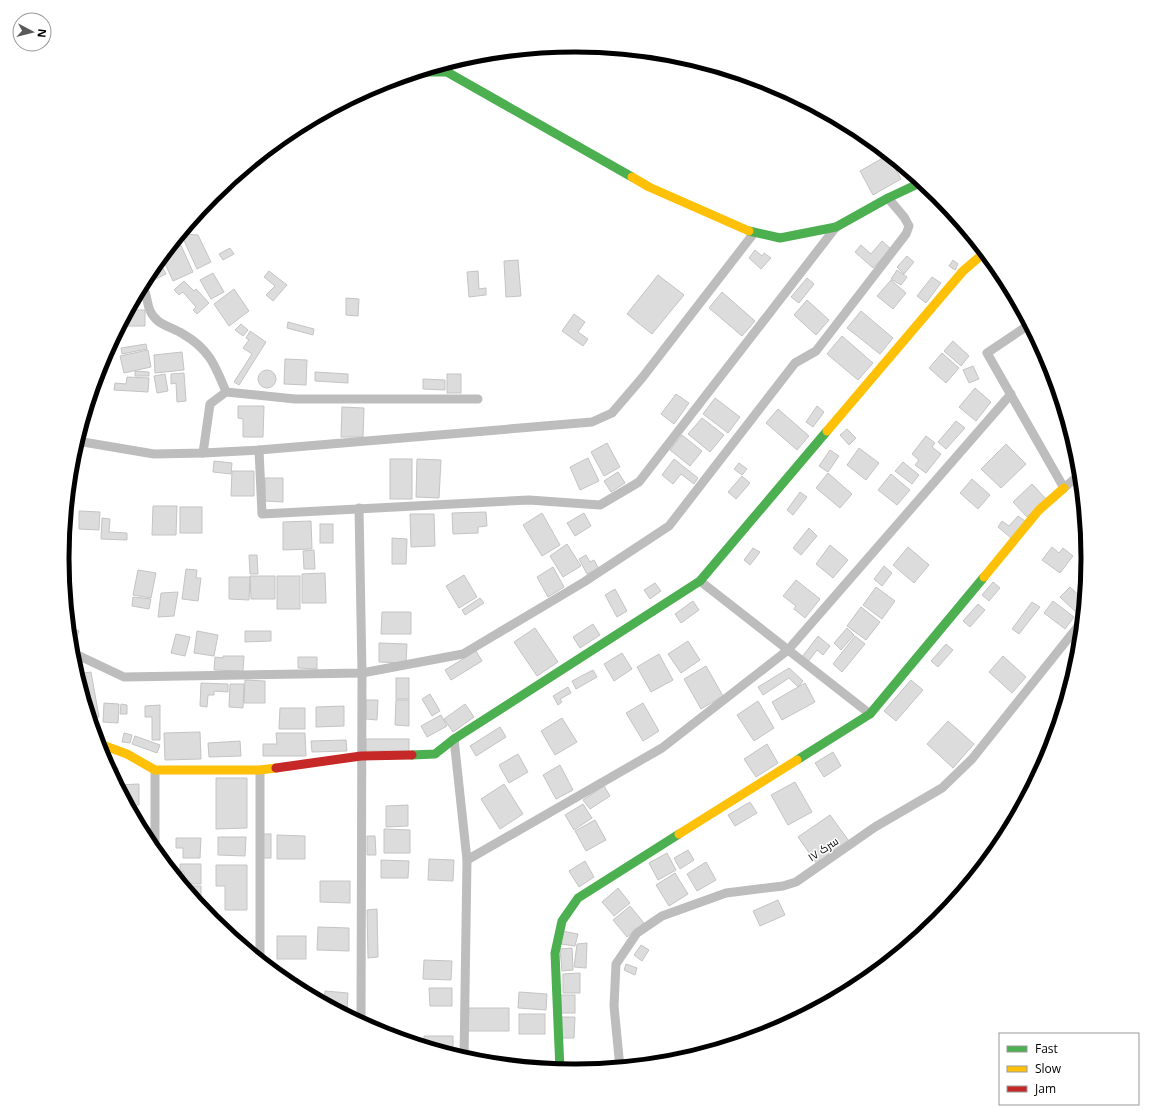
<svg xmlns="http://www.w3.org/2000/svg" width="1151" height="1117" font-family="'Open Sans',Cairo,sans-serif">
	<rect width="100%" height="100%" fill="#fff"/>
	<g fill="#dcdcdc" stroke="#c4c4c4">
		<polygon points="888,155 901,179 873,195 860,171"/>
		<polygon points="939,196 949,208 941,211 935,197"/>
		<polygon points="181,234 198,235 211,262 197,269"/>
		<polygon points="179,241 193,272 173,281 162,257 173,243"/>
		<polygon points="882,241 891,249 873,268 855,252 861,245 871,254"/>
		<polygon points="230,248 234,254 223,260 219,254"/>
		<polygon points="755,250 762,256 764,253 771,258 761,269 749,258"/>
		<polygon points="907,256 914,262 904,274 897,267"/>
		<polygon points="518,260 521,296 506,297 504,261"/>
		<polygon points="953,260 958,264 955,270 949,266"/>
		<polygon points="159,261 166,274 146,284 144,281 149,273"/>
		<polygon points="897,270 907,277 901,285 891,279"/>
		<polygon points="269,271 287,285 273,301 266,295 275,286 264,277"/>
		<polygon points="478,271 479,289 486,288 486,295 469,297 467,272"/>
		<polygon points="213,273 224,292 211,299 200,280"/>
		<polygon points="658,275 684,295 652,334 627,314"/>
		<polygon points="932,277 941,283 926,303 917,296"/>
		<polygon points="807,278 814,284 799,303 791,297"/>
		<polygon points="891,280 906,293 893,309 877,296"/>
		<polygon points="184,281 194,291 196,289 209,303 197,314 193,310 196,307 183,292 179,295 174,290"/>
		<polygon points="234,289 249,311 229,326 214,304"/>
		<polygon points="722,292 755,321 742,336 709,308"/>
		<polygon points="346,298 359,299 358,316 346,315"/>
		<polygon points="807,300 829,320 816,335 794,315"/>
		<polygon points="129,310 145,310 145,326 120,326"/>
		<polygon points="861,311 893,338 880,354 847,328"/>
		<polygon points="574,314 585,322 578,332 588,339 583,346 562,331"/>
		<polygon points="288,322 314,329 313,335 287,328"/>
		<polygon points="241,324 248,330 243,336 235,330"/>
		<polygon points="250,331 266,342 239,385 234,382 252,354 243,348 249,340 246,338"/>
		<polygon points="842,336 873,363 858,380 827,354"/>
		<polygon points="953,341 969,356 961,366 944,351"/>
		<polygon points="146,344 147,349 122,354 121,348"/>
		<polygon points="148,350 151,367 124,373 120,356"/>
		<polygon points="182,352 184,370 155,373 154,355"/>
		<polygon points="942,353 959,368 946,383 929,368"/>
		<polygon points="103,359 109,360 107,373 98,371"/>
		<polygon points="285,359 307,360 306,385 284,384"/>
		<polygon points="973,366 979,379 969,383 963,370"/>
		<circle cx="267" cy="379" r="9"/>
		<polygon points="135,371 149,372 149,376 135,376"/>
		<polygon points="315,372 348,374 348,383 315,381"/>
		<polygon points="184,373 186,401 177,402 176,383 171,384 171,374"/>
		<polygon points="165,374 168,391 157,393 154,376"/>
		<rect x="447" y="374" width="14" height="19"/>
		<polygon points="127,377 149,378 148,392 114,390 115,383 126,384"/>
		<polygon points="423,379 445,380 445,390 423,389"/>
		<polygon points="975,388 991,402 976,421 959,407"/>
		<polygon points="676,394 689,403 674,424 661,414"/>
		<polygon points="715,398 740,417 728,433 703,414"/>
		<polygon points="238,406 264,406 263,437 243,437 243,419 238,418"/>
		<polygon points="817,406 824,412 813,427 806,422"/>
		<polygon points="342,407 364,408 363,437 341,437"/>
		<polygon points="778,409 809,436 797,450 766,423"/>
		<polygon points="702,418 724,435 710,452 688,434"/>
		<polygon points="956,421 965,428 946,449 938,442"/>
		<polygon points="847,429 856,438 849,445 840,435"/>
		<polygon points="682,435 702,451 690,466 670,450"/>
		<polygon points="926,436 935,443 932,447 941,454 926,473 915,465 919,460 912,454"/>
		<polygon points="607,443 620,467 604,476 591,452"/>
		<polygon points="1006,444 1026,464 1001,488 981,469"/>
		<polygon points="859,448 879,463 866,480 847,465"/>
		<polygon points="830,450 839,456 828,472 819,466"/>
		<polygon points="588,458 599,481 580,490 570,467"/>
		<rect x="390" y="459" width="22" height="40"/>
		<polygon points="417,459 441,460 439,498 416,497"/>
		<polygon points="674,459 698,478 694,484 681,474 673,484 662,475"/>
		<polygon points="214,461 232,463 231,474 213,472"/>
		<polygon points="903,462 919,475 912,484 895,471"/>
		<polygon points="739,463 747,469 742,475 734,469"/>
		<polygon points="232,471 254,471 254,496 231,496"/>
		<polygon points="618,472 625,483 611,492 604,481"/>
		<polygon points="828,473 852,494 840,508 816,488"/>
		<polygon points="891,474 910,490 897,505 878,490"/>
		<polygon points="742,476 750,483 736,499 728,492"/>
		<polygon points="265,478 283,478 283,502 265,501"/>
		<polygon points="972,479 990,495 978,509 960,493"/>
		<polygon points="1032,484 1046,499 1027,517 1013,502"/>
		<polygon points="800,492 807,497 793,515 787,510"/>
		<polygon points="153,506 177,506 176,535 152,535"/>
		<rect x="180" y="507" width="22" height="26"/>
		<polygon points="79,511 100,512 99,530 79,529"/>
		<polygon points="486,512 487,526 478,527 478,533 453,534 452,513"/>
		<polygon points="542,513 560,545 542,556 523,525"/>
		<polygon points="584,513 591,526 575,536 567,523"/>
		<polygon points="410,514 434,514 435,546 411,547"/>
		<polygon points="1018,516 1025,521 1011,538 998,527 1002,521 1009,526"/>
		<polygon points="102,518 110,519 109,532 127,533 127,540 101,539"/>
		<polygon points="311,521 312,549 283,550 283,522"/>
		<rect x="320" y="524" width="13" height="19"/>
		<polygon points="809,528 817,536 801,555 793,548"/>
		<polygon points="392,538 407,539 406,564 392,564"/>
		<polygon points="567,544 581,566 563,577 550,556"/>
		<polygon points="830,545 848,560 833,578 816,564"/>
		<polygon points="908,547 929,565 914,583 893,565"/>
		<polygon points="1052,547 1059,553 1063,548 1073,556 1060,573 1042,560"/>
		<polygon points="753,548 760,552 750,565 744,560"/>
		<polygon points="314,550 315,569 304,569 303,551"/>
		<polygon points="249,555 257,555 258,574 250,574"/>
		<polygon points="586,555 590,562 594,560 599,569 587,574 579,559"/>
		<polygon points="884,566 892,573 882,586 874,579"/>
		<polygon points="553,567 564,587 548,597 537,577"/>
		<polygon points="186,569 197,570 196,578 201,578 198,601 182,599"/>
		<polygon points="138,570 156,573 151,598 133,595"/>
		<polygon points="325,573 326,603 302,603 302,574"/>
		<polygon points="464,575 477,597 459,608 446,586"/>
		<polygon points="250,576 275,576 275,599 251,599"/>
		<rect x="277" y="576" width="23" height="33"/>
		<polygon points="229,577 250,577 249,600 229,599"/>
		<polygon points="796,580 820,599 805,618 794,609 796,606 783,596"/>
		<polygon points="993,582 1000,588 989,601 982,595"/>
		<polygon points="655,583 661,591 650,599 644,590"/>
		<polygon points="876,587 895,601 882,619 863,605"/>
		<polygon points="1070,587 1085,601 1084,609 1079,615 1060,597"/>
		<polygon points="615,589 627,611 617,617 605,595"/>
		<polygon points="178,592 174,616 158,617 161,593"/>
		<polygon points="133,597 151,599 149,609 132,606"/>
		<polygon points="480,598 484,603 465,615 462,610"/>
		<polygon points="693,601 699,610 681,623 675,614"/>
		<polygon points="1053,601 1074,617 1065,629 1044,613"/>
		<polygon points="1032,602 1040,607 1019,634 1012,629"/>
		<polygon points="978,604 985,610 970,627 963,621"/>
		<polygon points="861,607 880,622 866,640 847,626"/>
		<polygon points="382,612 411,612 411,634 381,634"/>
		<polygon points="593,624 600,635 580,648 573,637"/>
		<polygon points="69,627 79,631 74,644 70,642"/>
		<polygon points="535,628 558,662 537,676 514,642"/>
		<polygon points="847,628 854,635 841,650 834,643"/>
		<polygon points="197,631 218,635 214,656 194,653"/>
		<polygon points="245,631 271,631 271,641 245,642"/>
		<polygon points="176,634 190,637 185,656 171,653"/>
		<polygon points="818,636 830,646 823,655 817,650 808,662 802,657"/>
		<polygon points="855,636 865,644 842,672 833,664"/>
		<polygon points="688,641 700,660 681,673 668,654"/>
		<polygon points="379,643 407,644 406,663 379,662"/>
		<polygon points="946,644 953,650 938,667 931,661"/>
		<polygon points="476,651 482,661 451,680 445,670"/>
		<polygon points="622,653 632,669 614,681 604,664"/>
		<polygon points="659,654 673,680 651,692 637,667"/>
		<polygon points="223,656 244,656 243,671 214,670 215,657 223,658"/>
		<polygon points="1003,656 1026,677 1012,693 989,672"/>
		<polygon points="298,657 317,657 317,669 298,668"/>
		<polygon points="706,666 723,696 701,709 684,679"/>
		<polygon points="789,668 803,681 798,687 789,678 763,695 758,687"/>
		<polygon points="593,670 597,677 576,689 572,681"/>
		<polygon points="91,672 99,717 90,719 77,674"/>
		<rect x="396" y="678" width="13" height="21"/>
		<polygon points="245,680 265,681 265,703 244,703"/>
		<polygon points="911,680 923,690 896,721 884,711"/>
		<polygon points="201,683 228,684 228,692 214,691 214,695 208,695 207,707 200,706"/>
		<polygon points="805,683 815,702 782,720 772,702"/>
		<polygon points="230,684 244,684 243,708 229,707"/>
		<polygon points="568,687 571,693 560,699 562,702 558,705 553,696"/>
		<polygon points="430,694 440,711 432,716 422,699"/>
		<polygon points="366,700 378,700 377,720 366,719"/>
		<polygon points="396,700 409,700 409,726 395,725"/>
		<polygon points="758,701 774,728 754,741 737,715"/>
		<polygon points="104,703 119,704 118,723 103,722"/>
		<polygon points="643,703 659,731 643,741 626,713"/>
		<polygon points="121,704 127,705 127,714 120,714"/>
		<polygon points="465,704 474,717 453,732 444,719"/>
		<polygon points="160,705 160,740 152,740 152,717 145,717 145,706"/>
		<polygon points="344,706 344,726 316,727 316,707"/>
		<polygon points="280,708 305,708 305,729 279,729"/>
		<polygon points="441,715 447,726 427,737 421,726"/>
		<polygon points="562,718 577,742 555,755 541,731"/>
		<polygon points="948,721 974,744 953,768 927,744"/>
		<polygon points="500,727 506,737 476,756 470,746"/>
		<polygon points="200,732 201,759 165,760 164,733"/>
		<polygon points="124,733 132,735 130,743 122,742"/>
		<polygon points="276,733 305,733 306,756 263,756 263,744 277,744"/>
		<polygon points="135,736 160,745 157,753 132,744"/>
		<rect x="366" y="739" width="43" height="12"/>
		<polygon points="346,740 347,751 312,752 311,741"/>
		<polygon points="240,741 241,756 209,757 208,743"/>
		<polygon points="767,744 778,763 756,777 744,759"/>
		<polygon points="833,752 841,766 824,777 815,763"/>
		<polygon points="518,754 528,772 509,783 499,765"/>
		<polygon points="560,765 573,790 556,799 543,775"/>
		<polygon points="112,768 118,768 118,784 116,783 110,772 112,772"/>
		<polygon points="216,778 247,778 247,828 216,829"/>
		<polygon points="795,782 812,812 788,825 771,795"/>
		<polygon points="139,784 139,805 128,806 117,785"/>
		<polygon points="504,784 523,814 500,829 481,799"/>
		<polygon points="604,786 610,796 590,809 583,800"/>
		<polygon points="750,802 757,813 735,826 728,815"/>
		<polygon points="583,804 592,818 574,830 565,815"/>
		<polygon points="408,805 408,826 386,827 386,806"/>
		<polygon points="830,815 849,841 817,864 798,837"/>
		<polygon points="595,820 606,840 586,851 575,831"/>
		<polygon points="384,829 410,830 410,853 384,853"/>
		<rect x="262" y="834" width="9" height="24"/>
		<polygon points="277,835 305,836 305,859 277,859"/>
		<polygon points="367,836 375,836 376,855 367,855"/>
		<polygon points="218,837 246,837 245,856 218,855"/>
		<polygon points="176,838 201,838 200,858 183,858 183,848 176,848"/>
		<polygon points="688,850 694,860 680,869 674,858"/>
		<polygon points="667,853 676,870 658,880 649,863"/>
		<polygon points="429,859 454,860 453,881 428,880"/>
		<polygon points="381,860 409,861 408,878 381,878"/>
		<polygon points="585,861 594,877 579,887 569,871"/>
		<polygon points="706,862 716,880 697,891 687,874"/>
		<polygon points="180,864 201,864 201,884 184,884 184,872 180,872"/>
		<polygon points="216,865 247,865 247,910 225,910 225,886 216,886"/>
		<polygon points="675,873 688,894 669,906 656,885"/>
		<polygon points="320,881 350,881 350,903 320,902"/>
		<polygon points="183,886 201,886 201,907 200,907"/>
		<polygon points="618,888 630,903 614,916 602,902"/>
		<polygon points="778,900 785,915 760,926 753,911"/>
		<polygon points="630,906 644,923 627,937 613,920"/>
		<polygon points="377,909 378,957 368,958 367,910"/>
		<polygon points="318,927 349,928 349,951 317,950"/>
		<polygon points="562,931 578,934 575,946 561,944"/>
		<rect x="277" y="936" width="29" height="23"/>
		<polygon points="587,943 586,968 574,967 577,944"/>
		<polygon points="641,945 649,950 642,961 634,955"/>
		<polygon points="572,948 573,970 562,971 560,949"/>
		<polygon points="424,960 452,961 451,980 423,979"/>
		<polygon points="626,964 637,968 635,975 624,970"/>
		<polygon points="580,973 580,993 563,993 563,974"/>
		<polygon points="291,986 306,986 306,994"/>
		<polygon points="429,988 452,988 452,1006 430,1006"/>
		<polygon points="325,991 348,993 347,1011 337,1011 324,1003"/>
		<polygon points="519,992 547,994 546,1010 518,1008"/>
		<rect x="560" y="995" width="15" height="18"/>
		<polygon points="469,1008 509,1008 509,1031 468,1031"/>
		<rect x="519" y="1014" width="26" height="20"/>
		<polygon points="560,1017 575,1017 574,1038 560,1038"/>
		<polygon points="386,1035 410,1036 410,1042"/>
		<polygon points="424,1036 453,1036 453,1055 424,1047"/>
		<polygon points="511,1058 511,1066 471,1061 471,1059"/>
	</g>
	<g fill="none" stroke-linecap="round" stroke-linejoin="round">
		<g stroke="#bdbdbd" stroke-width="9">
			<path d="M142 285C150 298 144 309 158 321 164 326 175 329 183 334 209 349 215 365 226 392"/>
			<polyline points="1030,324 987,353 1064,488 1081,473"/>
			<polyline points="77,441 154,454 203,453 259,450 592,422 612,413 642,378 754,233"/>
			<polyline points="259,450 262,514 529,500 600,505 639,482 836,227"/>
			<polyline points="203,453 210,404 226,392 295,399 478,399"/>
			<polyline points="359,508 362,673 361,1023"/>
			<polyline points="700,581 870,714"/>
			<polyline points="71,652 124,677 362,673 463,654 584,582 669,526 795,363 816,351 906,234 909,226 904,217 888,198"/>
			<polyline points="454,739 467,860 464,1059"/>
			<polyline points="155,851 155,770"/>
			<polyline points="467,860 662,748 788,650 1011,394"/>
			<polyline points="260,961 260,770"/>
			<polyline points="620,1068 614,1006 616,964 637,933 662,916 726,893 783,886 796,882 875,827 942,788 972,759 1083,620"/>
		</g>
		<g stroke="#4caf50" stroke-width="9">
			<polyline points="419,72 447,72 632,177"/>
			<polyline points="749,231 780,238 836,227 888,198 922,182"/>
			<polyline points="412,755 435,754 454,739 700,581 827,431"/>
			<polyline points="797,760 870,714 984,577"/>
			<polyline points="560,1070 555,953 562,921 578,898 679,834"/>
		</g>
		<g stroke="#ffc107" stroke-width="9">
			<polyline points="632,177 649,187 749,231"/>
			<polyline points="827,431 963,271 985,252"/>
			<polyline points="984,577 1039,510 1064,488"/>
			<polyline points="97,743 127,754 155,770 260,770 276,768"/>
			<polyline points="679,834 797,760"/>
		</g>
		<polyline stroke="#c62828" stroke-width="9" points="276,768 361,756 412,755"/>
	</g>
	<g text-anchor="middle" stroke-width="3" stroke-linejoin="round" paint-order="stroke">
		<g font-size="11" fill="#000" stroke="#fff">
			<text transform="translate(823 849) rotate(-34)" y="4">سرک ۱۷</text>
		</g>
	</g>
	<path d="M0 0H1151V1117H0ZM69 558a506 506 0 1 1 1012 0a506 506 0 1 1-1012 0Z" fill="#fff" fill-rule="evenodd"/>
	<path fill="none" stroke="#000" stroke-width="5" d="M69 558a506 506 0 1 1 1012 0a506 506 0 1 1-1012 0Z"/>
	<rect x="999" y="1033" width="140" height="72" fill="#ffffff" stroke="#999999"/>
	<rect x="1007" y="1046" width="20" height="6" fill="#4caf50" stroke="#999999"/>
	<text x="1035" y="1053" font-size="12" fill="#000000">Fast</text>
	<rect x="1007" y="1066" width="20" height="6" fill="#ffc107" stroke="#999999"/>
	<text x="1035" y="1073" font-size="12" fill="#000000">Slow</text>
	<rect x="1007" y="1086" width="20" height="6" fill="#c62828" stroke="#999999"/>
	<text x="1035" y="1093" font-size="12" fill="#000000">Jam</text>
	<g transform="translate(32 32) rotate(97)"><circle r="19" fill="#ffffff" stroke="#999999"/>
	<path d="M0-3L7 15L0 10L-7 15Z" fill="#595959"/>
	<text y="-6" font-size="11" font-weight="bold" text-anchor="middle" fill="#000000">N</text>
	</g>
</svg>
